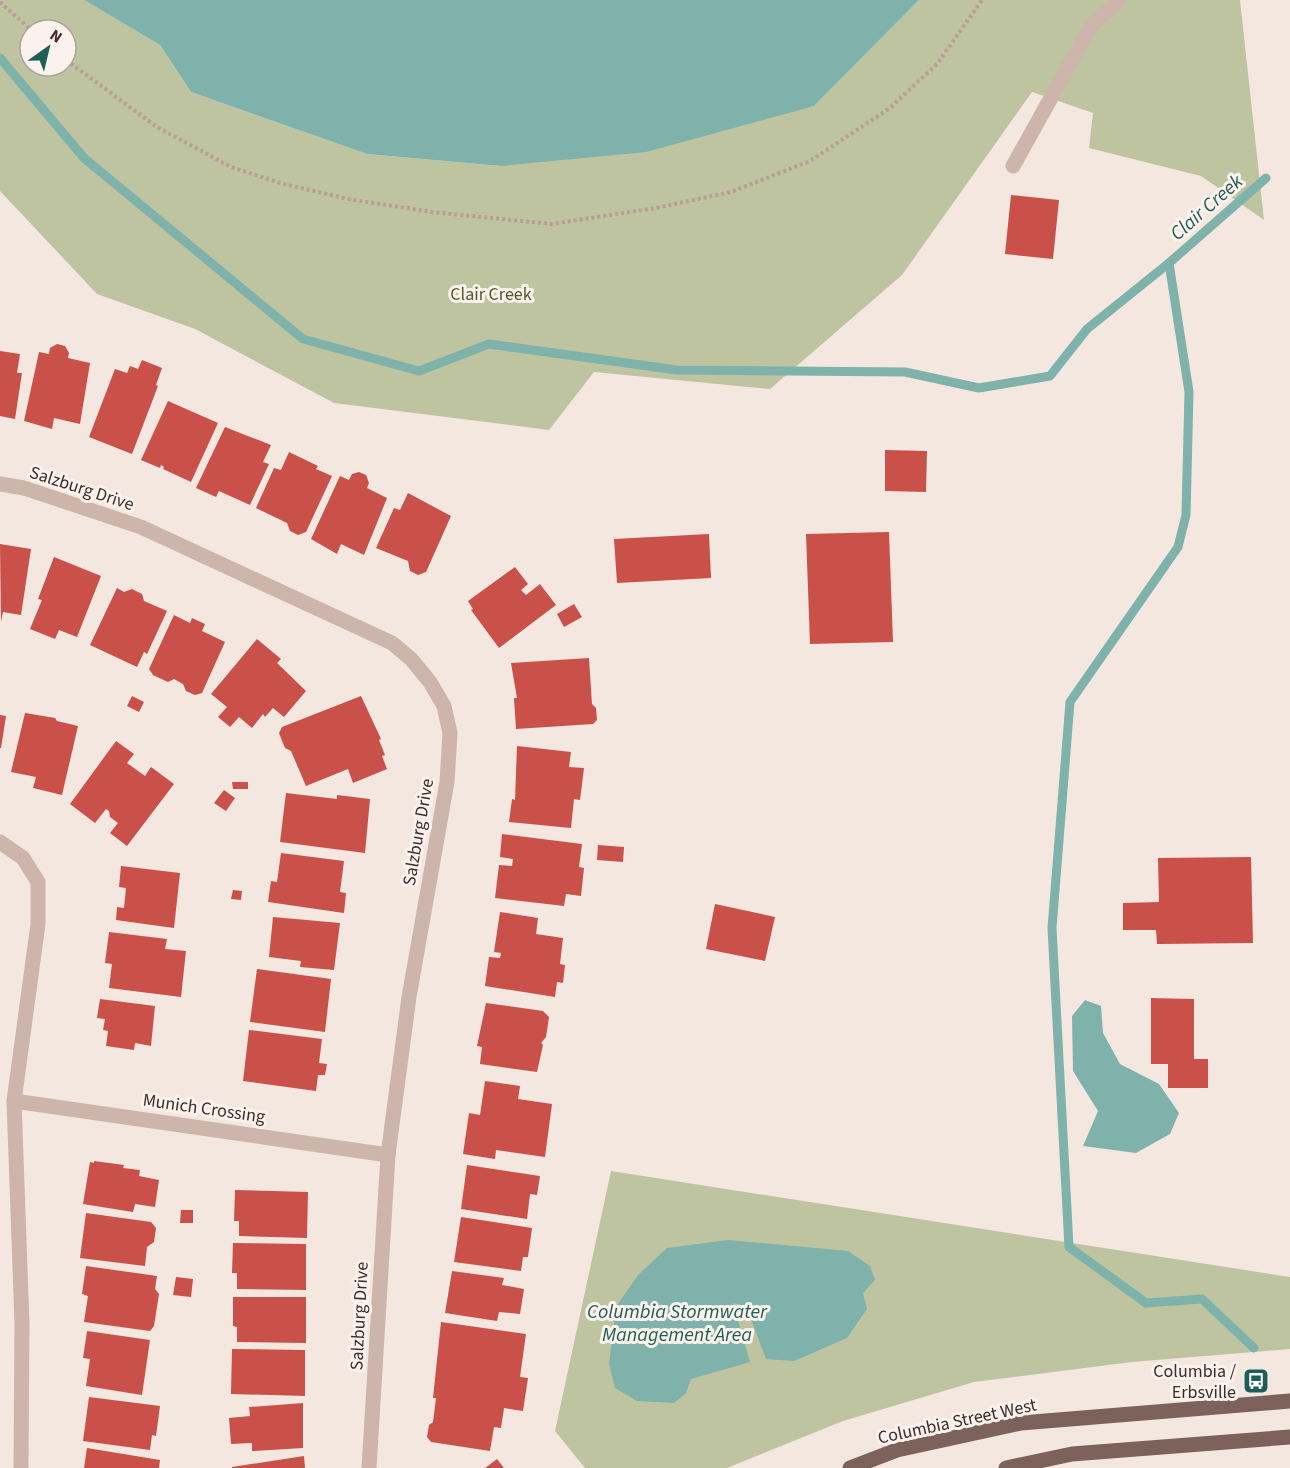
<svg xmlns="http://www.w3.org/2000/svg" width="1290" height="1468" font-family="'Source Sans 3',sans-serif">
	<rect width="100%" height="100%" fill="#f4e7e0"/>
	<g fill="#bec49f" fill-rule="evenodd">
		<path d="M0 0H84L160 45 191 92 367 154 501 166 814 106 919 0H1240L1264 220 1201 176 1089 148 1093 113 1032 92 902 275 770 389 594 372 549 430 334 403 195 329 97 294 0 191ZM30 30H66V66H30Z"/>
		<polygon points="611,1171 1290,1277 1290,1349 1132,1362 974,1382 843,1421 727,1468 585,1468 555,1431"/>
	</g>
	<g fill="#7eb2ab">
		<polygon points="84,0 919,0 814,106 646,152 501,166 367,154 191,92 160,45"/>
		<polygon points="1085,1000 1101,1006 1103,1033 1120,1064 1159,1084 1179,1113 1170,1134 1136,1153 1083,1146 1098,1111 1073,1071 1072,1016"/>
		<polygon points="728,1240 848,1251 870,1266 875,1280 863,1293 867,1309 847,1338 794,1361 766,1359 746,1306 733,1303 750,1362 691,1379 686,1393 674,1403 637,1401 615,1388 609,1364 616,1307 638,1275 667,1248"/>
	</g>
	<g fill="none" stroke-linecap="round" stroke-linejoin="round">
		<g stroke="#7eb2ab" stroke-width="9">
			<polyline points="0,58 84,158 303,339 419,371 489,344 677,370 905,372 979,388 1050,376 1087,329 1169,263 1266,178"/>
			<polyline points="1169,263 1189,392 1186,515 1178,547 1070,702 1052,928 1069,1247 1146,1303 1202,1299 1254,1348"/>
		</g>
	</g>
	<g fill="#c9514a">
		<polygon points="1011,195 1059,200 1053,259 1005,254"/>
		<polygon points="57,344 65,346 69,353 68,358 90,363 80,424 54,418 52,429 24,421 39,352 49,354 50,348"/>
		<polygon points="0,351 20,354 17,373 22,373 15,419 0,416"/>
		<polygon points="142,360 162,368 156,385 158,386 132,454 89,437 115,369 127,373 130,366 138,369"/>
		<polygon points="168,401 218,423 191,482 163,469 164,467 161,465 160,468 141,460"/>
		<polygon points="225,427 271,445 263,462 269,464 250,505 219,491 216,497 196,488"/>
		<polygon points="885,450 927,451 926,492 885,491"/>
		<polygon points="289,452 318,466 316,469 332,476 306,532 298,535 290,531 287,523 256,508 274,468 281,470"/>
		<polygon points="359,472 366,475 369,483 367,488 387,498 364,555 341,544 337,554 311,539 340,476 349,480 352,474"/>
		<polygon points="408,493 451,516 426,572 418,575 410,571 408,561 376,548 394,508 400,510"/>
		<polygon points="889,532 893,642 810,644 806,534"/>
		<polygon points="709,534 711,578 617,583 614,539"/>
		<polygon points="0,544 31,549 21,615 3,612 1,622"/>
		<polygon points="54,557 101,576 77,637 59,630 55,639 30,629 42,600 38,599"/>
		<polygon points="515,567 528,584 521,590 526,595 540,584 556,605 499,648 471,610 473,609 468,601"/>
		<polygon points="117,588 124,592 132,589 142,594 144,601 167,611 147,654 144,652 137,667 90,645"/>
		<polygon points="574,604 582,617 564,627 557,614"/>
		<polygon points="174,615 190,623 192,618 205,624 202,631 225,642 202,693 195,695 186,691 183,684 174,679 168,682 153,675 149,669"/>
		<polygon points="257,639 281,659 277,663 306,691 284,717 273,708 265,717 263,714 252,728 239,717 230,727 218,717 227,707 211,694"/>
		<polygon points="589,658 592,704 596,708 597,720 593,724 516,729 514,698 517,698 511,663"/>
		<polygon points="132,696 144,702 139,712 127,706"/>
		<polygon points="361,696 381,739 379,740 385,755 382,756 387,769 353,783 348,769 306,786 291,751 285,748 279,733 282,727"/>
		<polygon points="25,713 55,718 57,721 78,726 62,795 33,788 36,777 11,772"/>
		<polygon points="0,715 6,716 1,748 0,748"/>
		<polygon points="116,741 134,754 127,763 145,776 151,767 174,784 127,846 110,833 118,823 110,817 109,811 106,809 95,823 70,804"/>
		<polygon points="517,746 571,752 569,767 584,768 580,800 574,799 571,828 509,822 512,799 515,800"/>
		<polygon points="232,782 248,782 248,789 233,789"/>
		<polygon points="224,790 235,798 226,811 214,803"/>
		<polygon points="286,793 337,799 337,795 370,799 365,853 280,842"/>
		<polygon points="502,834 582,844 579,867 584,868 581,896 566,894 564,906 495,898 499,865 512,866 513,859 500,857"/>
		<polygon points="598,845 624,847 623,862 597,860"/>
		<polygon points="281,853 344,861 340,892 346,893 344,913 268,902 271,881 277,882"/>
		<polygon points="1251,857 1253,943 1157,944 1156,930 1123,930 1123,903 1159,902 1158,858"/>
		<polygon points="121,866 180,873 174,928 116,920 117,907 124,908 126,888 119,887"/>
		<polygon points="233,890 242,891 241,900 231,899"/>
		<polygon points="715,904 775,917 765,961 706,949"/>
		<polygon points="500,912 538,918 536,934 563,938 560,964 565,965 563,983 557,982 555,997 485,986 489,957 500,958 501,953 494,952"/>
		<polygon points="273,917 340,923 334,970 300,967 301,961 269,957"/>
		<polygon points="109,932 167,939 165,949 186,951 181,997 109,988 112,964 105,963"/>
		<polygon points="257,969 331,979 325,1032 250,1022"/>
		<polygon points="1151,998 1194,999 1194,1059 1208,1059 1208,1088 1168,1088 1168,1064 1151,1064"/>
		<polygon points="100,999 155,1006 151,1046 135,1043 134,1050 106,1046 108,1031 103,1030 105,1019 97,1018"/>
		<polygon points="486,1003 543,1011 549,1017 546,1037 541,1043 543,1045 537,1072 480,1064 482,1047 477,1046"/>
		<polygon points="249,1030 322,1039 319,1063 327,1064 325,1075 318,1075 316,1091 243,1081"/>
		<polygon points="485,1081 520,1086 518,1099 552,1104 545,1157 496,1150 495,1159 463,1154 469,1113 480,1115"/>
		<polygon points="94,1161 124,1165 123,1168 140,1170 139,1176 159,1180 155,1207 135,1204 133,1212 83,1204 90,1162 94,1163"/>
		<polygon points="467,1165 540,1176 537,1195 530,1194 527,1219 461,1209"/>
		<polygon points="235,1190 308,1192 307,1238 239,1236 239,1221 234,1221"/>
		<polygon points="181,1210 193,1210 193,1223 180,1223"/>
		<polygon points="86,1213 151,1222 156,1228 154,1242 147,1247 145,1266 80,1258"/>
		<polygon points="461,1217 532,1228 528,1257 523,1257 521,1271 454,1262"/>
		<polygon points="233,1243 306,1244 306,1290 237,1289 237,1273 232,1273"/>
		<polygon points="86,1266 157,1276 155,1289 159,1294 154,1326 150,1331 84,1322 88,1296 82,1294"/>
		<polygon points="452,1271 504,1278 502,1285 524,1289 520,1314 499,1312 497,1321 445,1313"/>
		<polygon points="176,1277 193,1279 191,1297 173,1295"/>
		<polygon points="233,1297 306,1297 306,1343 237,1342 237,1327 233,1326"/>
		<polygon points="441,1322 526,1334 520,1377 528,1378 523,1411 504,1408 501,1428 494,1427 490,1451 431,1442 427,1437 429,1425 433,1422 436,1398 433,1398"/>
		<polygon points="87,1331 150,1340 142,1395 86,1386 90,1359 83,1358"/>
		<polygon points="232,1349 305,1350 305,1396 231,1394"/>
		<polygon points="89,1397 160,1406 156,1436 152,1435 150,1450 83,1441"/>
		<polygon points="303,1403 303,1448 252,1451 252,1443 231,1444 229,1418 250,1416 249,1407"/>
		<polygon points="87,1448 160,1460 159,1468 84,1468"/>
		<polygon points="304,1456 305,1468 232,1468 232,1467"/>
		<polygon points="497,1459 504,1468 485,1468"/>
	</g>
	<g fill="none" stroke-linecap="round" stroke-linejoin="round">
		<g stroke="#b99e95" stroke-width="4" stroke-dasharray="3 3" stroke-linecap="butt">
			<polyline points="0,2 31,30"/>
			<polyline points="66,60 157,127 231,167 280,183 348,199 432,212 551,224 656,208 731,192 810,161 890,108 937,64 982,0"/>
		</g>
		<g stroke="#cdb5ab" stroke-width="15">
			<polyline points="1013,166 1091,26 1119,0"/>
			<polyline points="0,484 24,488 141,527 392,643 411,659 430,682 444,706 450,733 447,782 409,997 388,1155 369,1468"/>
			<polyline points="0,842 23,858 38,882 38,924 14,1101 22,1324 21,1468"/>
			<polyline points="14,1101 388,1155"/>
		</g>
		<g stroke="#7d615b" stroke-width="15">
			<polyline points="850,1468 897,1450 1021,1423 1290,1401"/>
			<polyline points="1006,1468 1072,1454 1290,1437"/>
		</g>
	</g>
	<defs>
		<g id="bus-square" transform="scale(1.35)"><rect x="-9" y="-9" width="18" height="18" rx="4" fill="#1e5e56" stroke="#fbf2ed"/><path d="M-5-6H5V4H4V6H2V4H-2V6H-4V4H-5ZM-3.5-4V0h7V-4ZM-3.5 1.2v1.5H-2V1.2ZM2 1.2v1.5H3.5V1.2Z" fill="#fff"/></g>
	</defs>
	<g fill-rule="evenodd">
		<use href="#bus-square" x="1256" y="1381"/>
	</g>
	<g text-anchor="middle" stroke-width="6" stroke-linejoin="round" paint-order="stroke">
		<g font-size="18" fill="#525a2d" stroke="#fbf2ed">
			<text x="491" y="300">Clair Creek</text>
		</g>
		<g font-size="18" fill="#3b2d2b" stroke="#fbf2ed">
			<text transform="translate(82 488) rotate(18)" y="6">Salzburg Drive</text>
			<text transform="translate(418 832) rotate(-80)" y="6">Salzburg Drive</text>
			<text transform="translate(204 1108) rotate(8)" y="6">Munich Crossing</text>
			<text transform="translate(359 1316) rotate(-87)" y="6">Salzburg Drive</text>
			<text transform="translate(957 1421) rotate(-12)" y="6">Columbia Street West</text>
		</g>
		<g font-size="18" fill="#3b2d2b" stroke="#fbf2ed" text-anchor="end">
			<text x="1236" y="1377">Columbia /<tspan x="1236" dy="21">Erbsville</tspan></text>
		</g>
		<g font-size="20" font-style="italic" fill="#1e5e56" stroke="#fbf2ed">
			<text transform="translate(1206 207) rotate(-41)" y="7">Clair Creek</text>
			<text x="677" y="1318">Columbia Stormwater<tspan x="677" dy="23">Management Area</tspan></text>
		</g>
	</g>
	<g transform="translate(48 48) rotate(34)"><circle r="28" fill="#fbf2ed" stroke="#aea39f" stroke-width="1.5"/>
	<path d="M0-4.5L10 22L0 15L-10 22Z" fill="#1e5e56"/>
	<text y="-9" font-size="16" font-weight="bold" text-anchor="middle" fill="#3b2d2b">N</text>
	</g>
</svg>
